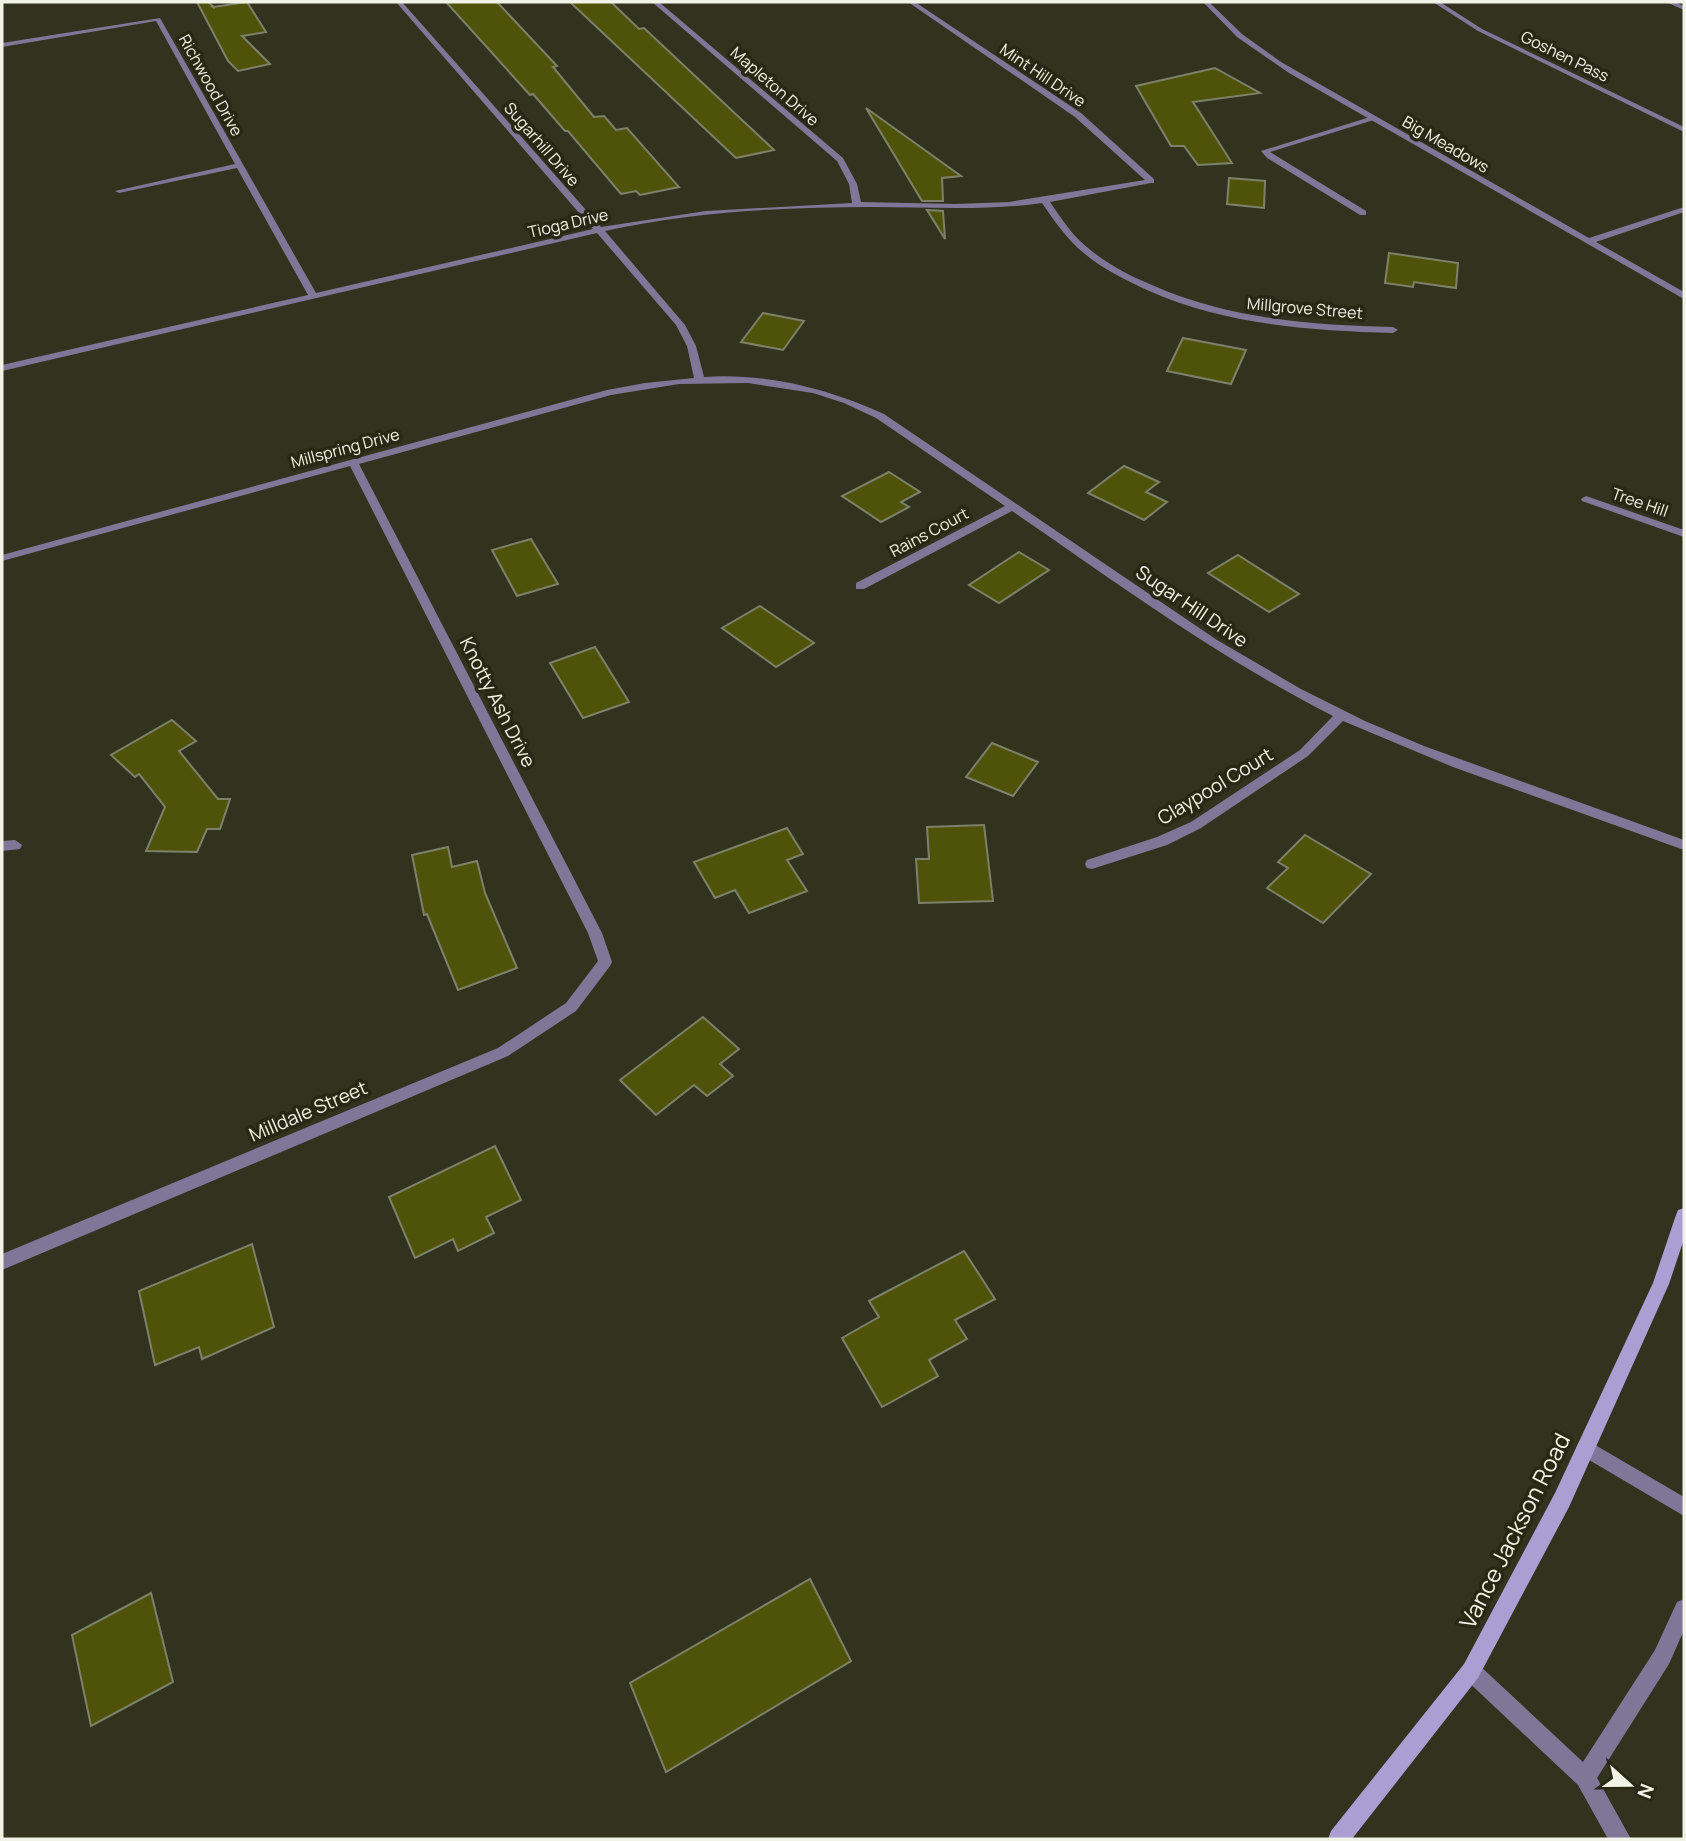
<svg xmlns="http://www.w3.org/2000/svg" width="1686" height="1841" font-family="Manrope,sans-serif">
	<rect width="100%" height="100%" fill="#31331f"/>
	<g fill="#4e5309" stroke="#7e816a" stroke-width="2">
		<polygon points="197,2 208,2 215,8 213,7 247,2 266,32 242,36 270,64 238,71 228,61"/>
		<polygon points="446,2 497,2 557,66 553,67 594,117 604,116 616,130 627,128 679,187 640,195 636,191 621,194 568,131 565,131 533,94 530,95"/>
		<polygon points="570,2 611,2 639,29 644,28 774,150 736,158"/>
		<polygon points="1215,68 1260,93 1193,102 1232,163 1198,165 1184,146 1171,146 1136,86"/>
		<polygon points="866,108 961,176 942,178 943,201 922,201"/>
		<polygon points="1229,178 1265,181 1264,208 1227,204"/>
		<polygon points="927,210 943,211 945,239"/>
		<polygon points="1389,253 1458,263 1456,288 1414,282 1413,287 1385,283"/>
		<polygon points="763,313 804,321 783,350 741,342"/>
		<polygon points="1183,338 1246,350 1231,384 1167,371"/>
		<polygon points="1124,466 1159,482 1146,492 1167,502 1144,520 1088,493"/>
		<polygon points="889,472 920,492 901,502 909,507 881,522 842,496"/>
		<polygon points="531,539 558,584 517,596 492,550"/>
		<polygon points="1019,552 1049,570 999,603 969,585"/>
		<polygon points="1238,555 1299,594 1269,612 1208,573"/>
		<polygon points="760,606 814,643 776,667 722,628"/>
		<polygon points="595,647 629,702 583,718 550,663"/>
		<polygon points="172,720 196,741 179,751 218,799 230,799 220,829 207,829 197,852 146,851 165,807 139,774 135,777 111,755"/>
		<polygon points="992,743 1038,762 1013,796 966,777"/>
		<polygon points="984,825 993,901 919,903 916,859 929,859 927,827"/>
		<polygon points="787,828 803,854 787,860 807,891 749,913 735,890 715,898 694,862"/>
		<polygon points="1305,835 1371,874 1323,923 1267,888 1288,868 1278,862"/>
		<polygon points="448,847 452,867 477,861 485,893 517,968 458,990 427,914 424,915 412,855"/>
		<polygon points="703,1017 739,1049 720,1064 733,1076 707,1096 694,1085 656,1115 620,1080"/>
		<polygon points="495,1146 521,1200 486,1217 494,1233 458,1251 453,1239 415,1258 389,1197"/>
		<polygon points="252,1244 274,1327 202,1359 199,1347 155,1365 139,1291"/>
		<polygon points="964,1251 995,1299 955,1320 967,1339 929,1360 938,1376 882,1407 842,1338 879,1317 869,1301"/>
		<polygon points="810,1579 851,1661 666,1772 630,1683"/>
		<polygon points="151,1593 173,1682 91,1726 72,1635"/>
	</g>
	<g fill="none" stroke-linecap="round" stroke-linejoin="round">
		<g fill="#7e7798" fill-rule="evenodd">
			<polygon points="1370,117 1377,119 1270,152 1366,211 1366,215 1360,215 1267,158 1261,151"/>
			<polygon points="1585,1439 1684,1497 1684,1516 1579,1454 1576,1448 1579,1442"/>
			<polygon points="1684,1599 1684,1630 1669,1664 1597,1778 1631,1839 1608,1839 1578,1785 1464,1678 1461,1671 1464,1664 1471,1661 1478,1664 1583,1762 1655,1650 1677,1602"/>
		</g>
		<g fill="#7e7798" fill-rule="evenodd">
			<path d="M396 2H402L601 227 706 211 852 203 849 184 837 161 652 2H659L843 158 857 184 861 202 955 204 1009 202 1145 180 1075 117 908 2H915L1081 113 1154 179V183H1151L1050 202C1059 215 1068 229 1079 240 1100 260 1125 274 1152 285 1229 319 1310 325 1393 327L1398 330 1393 333C1308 330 1225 325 1147 290 1123 279 1099 267 1079 249 1064 235 1053 219 1042 203 985 211 929 207 871 207 783 207 690 212 605 231L685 325 696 346 704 377C767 373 826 388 884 414L1217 640 1301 689 1365 721 1424 746 1684 840V850L1453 767 1343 721 1308 756 1201 828 1167 845 1092 869 1087 868 1085 864 1087 860 1157 837 1191 822 1300 750 1333 716C1220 659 1117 583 1012 511L864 589H856V583L1005 506 876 418 844 403 813 393 748 383 679 384 611 395 359 464 602 933 612 962 610 966 576 1011 508 1056 2 1270V1254L498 1048 566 1003 598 961 588 933 350 466 2 561V555L607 390 645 383 694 378 687 346 676 325 597 233 2 371V365L308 295 237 168 119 193 115 191 235 164 156 21 2 47V43L160 18 316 293 593 229Z"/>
			<polygon points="1203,2 1209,2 1242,34 1281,62 1589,238 1684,207 1684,212 1596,242 1684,292 1684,299 1289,73 1237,37"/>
			<polygon points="1433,2 1440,2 1482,29 1684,127 1684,132 1478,31"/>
			<polygon points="1666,2 1674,2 1684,6 1684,10"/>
			<polygon points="1586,496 1684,530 1684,537 1582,501 1581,499"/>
			<polygon points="15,840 22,845 20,849 2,851 2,841"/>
		</g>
		<polygon fill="#aa9ed3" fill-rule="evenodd" points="1684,1208 1684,1239 1669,1284 1569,1507 1478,1678 1352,1839 1328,1839 1331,1831 1464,1664 1555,1493 1653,1283 1676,1215 1678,1210"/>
	</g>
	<g text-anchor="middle" stroke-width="7" stroke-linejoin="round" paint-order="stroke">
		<g font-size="16" fill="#f1f3e6" stroke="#272915">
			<text transform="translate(1565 56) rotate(26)" y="6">Goshen Pass</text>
			<text transform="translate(1043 75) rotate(34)" y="6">Mint Hill Drive</text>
			<text transform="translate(211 85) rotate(61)" y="6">Richwood Drive</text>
			<text transform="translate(775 86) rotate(41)" y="6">Mapleton Drive</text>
			<text transform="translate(542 144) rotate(49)" y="6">Sugarhill Drive</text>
			<text transform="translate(1446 144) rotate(30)" y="6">Big Meadows</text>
			<text transform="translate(568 223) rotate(-13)" y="6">Tioga Drive</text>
			<text transform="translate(1305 308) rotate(5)" y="6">Millgrove Street</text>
			<text transform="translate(345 448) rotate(-15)" y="6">Millspring Drive</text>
			<text transform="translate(1640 502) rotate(19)" y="6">Tree Hill</text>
			<text transform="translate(929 532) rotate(-28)" y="6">Rains Court</text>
		</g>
		<g font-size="19" fill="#f1f3e6" stroke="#272915">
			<text transform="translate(1192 606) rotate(34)" y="7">Sugar Hill Drive</text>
			<text transform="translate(498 702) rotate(63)" y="7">Knotty Ash Drive</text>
			<text transform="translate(1215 786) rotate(-31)" y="7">Claypool Court</text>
			<text transform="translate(308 1111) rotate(-23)" y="7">Milldale Street</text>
		</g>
		<g font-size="23" fill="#f1f3e6" stroke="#272915">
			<text transform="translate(1515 1531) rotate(-63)" y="8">Vance Jackson Road</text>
		</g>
	</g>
	<rect width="1686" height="1841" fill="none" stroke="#f1f3e6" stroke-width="7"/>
	<g transform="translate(1630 1785) rotate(111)" stroke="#272915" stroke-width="5" paint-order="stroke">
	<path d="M0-5L12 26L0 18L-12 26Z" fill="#f1f3e6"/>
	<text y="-10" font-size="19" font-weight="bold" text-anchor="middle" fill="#f1f3e6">N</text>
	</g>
</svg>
